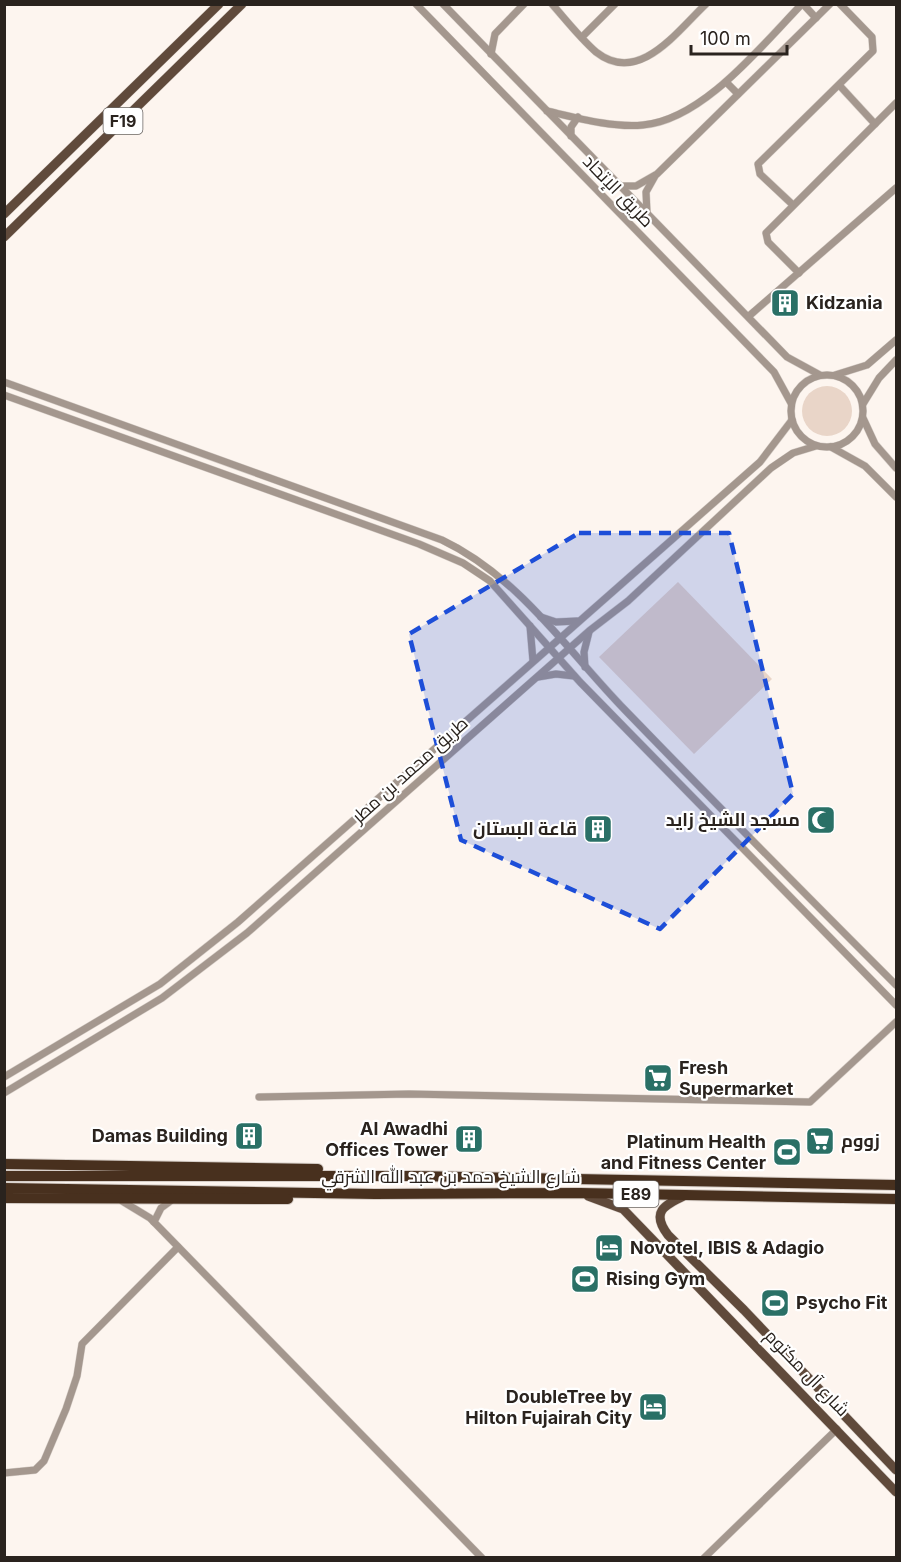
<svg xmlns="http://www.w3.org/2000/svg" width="901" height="1562" font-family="Inter,Cairo,sans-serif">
	<rect width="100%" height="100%" fill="#fdf5ef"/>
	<g fill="#e9d5c8">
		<circle cx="827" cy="411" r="25"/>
		<polygon points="678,582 772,679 694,754 599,657"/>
	</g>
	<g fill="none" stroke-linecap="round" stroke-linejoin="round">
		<g stroke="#d7cfc9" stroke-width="8">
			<g id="minor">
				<polyline points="416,4 774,372 791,403"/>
				<polyline points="443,4 787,357 820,375"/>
				<path d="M552 4C566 20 580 38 596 52 639 86 677 31 706 4"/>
				<polyline points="803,4 816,18"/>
				<polyline points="582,37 615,4"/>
				<polyline points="491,54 495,34 524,4"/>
				<polyline points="726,82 738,94"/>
				<polyline points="840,86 875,124"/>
				<path d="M547 111C577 118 613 128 643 125 703 120 762 45 802 4"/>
				<polyline points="571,136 571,127 578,117"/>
				<polyline points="621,186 636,186 657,174 830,4"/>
				<polyline points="793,205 760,174 758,164 873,51 872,37 840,4"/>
				<polyline points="647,213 646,192 655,176"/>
				<polyline points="799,273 768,242 766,233 896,103"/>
				<polyline points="749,316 896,188"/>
				<circle cx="827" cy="411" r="36"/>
				<polyline points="835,375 867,365 896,340"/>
				<path d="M4 382 442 540C518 576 567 650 624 709 714 802 805 894 896 985"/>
				<polyline points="4,395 419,544 463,563 490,581 580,682 896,1005"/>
				<polyline points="863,404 879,378 896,360"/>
				<polyline points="863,418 875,444 896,468"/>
				<polyline points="831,447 865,466 896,497"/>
				<polyline points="541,617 556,622 577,621"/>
				<polyline points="530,626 533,661"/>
				<polyline points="585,667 584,652 589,632"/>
				<polyline points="538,677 556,674 574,676"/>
				<polyline points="4,1077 160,984 238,922 760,462 792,420"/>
				<polyline points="4,1093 162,998 247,933 589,631 628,601 771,468 793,453 816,446"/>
				<polyline points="259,1097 409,1094 810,1102 896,1022"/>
				<polyline points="122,1201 150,1218 482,1558"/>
				<polyline points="154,1222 161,1208 172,1200"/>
				<polyline points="4,1473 35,1470 44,1461 66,1409 77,1376 82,1344 178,1247"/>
				<polyline points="704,1558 837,1429"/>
			</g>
		</g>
		<g stroke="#d7cfc9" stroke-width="10">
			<g id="major">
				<polyline points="4,214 219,4"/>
				<polyline points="4,237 242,4"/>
				<path d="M686 1195C665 1205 650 1211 668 1235L744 1310 896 1470"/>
				<polyline points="588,1196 623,1209 896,1492"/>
			</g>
		</g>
		<g stroke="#d7cfc9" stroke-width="12">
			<g id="highway">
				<polyline points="4,1164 318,1169"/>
				<polyline points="4,1176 413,1176 896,1185"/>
				<polyline points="4,1188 375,1194 580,1193 896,1199"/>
				<polyline points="4,1198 288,1199"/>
			</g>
		</g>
		<use href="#minor" stroke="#a4978e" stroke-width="7"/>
		<use href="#major" stroke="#604a3b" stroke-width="9"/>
		<use href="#highway" stroke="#48301e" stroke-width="10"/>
	</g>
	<path fill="#1d4ed8" fill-opacity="0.2" stroke="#1d4ed8" stroke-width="4.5" stroke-dasharray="12 8" stroke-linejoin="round" d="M579 533H729L793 794 660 929 461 840 409 634Z"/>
	<defs>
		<g id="building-square" transform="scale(1.5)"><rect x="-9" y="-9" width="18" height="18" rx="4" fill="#2a7066" stroke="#fff"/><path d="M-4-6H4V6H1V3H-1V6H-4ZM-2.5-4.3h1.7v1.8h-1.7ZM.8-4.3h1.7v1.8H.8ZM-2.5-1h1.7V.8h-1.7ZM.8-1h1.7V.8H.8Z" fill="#fff"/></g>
		<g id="mosque-square" transform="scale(1.5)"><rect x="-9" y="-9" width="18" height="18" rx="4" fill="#2a7066" stroke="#fff"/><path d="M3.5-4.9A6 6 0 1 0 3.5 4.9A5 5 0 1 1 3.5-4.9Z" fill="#fff"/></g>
		<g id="supermarket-square" transform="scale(1.5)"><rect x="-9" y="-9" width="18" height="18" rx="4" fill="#2a7066" stroke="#fff"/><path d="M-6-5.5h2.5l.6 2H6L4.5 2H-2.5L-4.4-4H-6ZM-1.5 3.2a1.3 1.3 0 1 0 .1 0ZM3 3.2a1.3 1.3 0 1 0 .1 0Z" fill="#fff"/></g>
		<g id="stadium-square" transform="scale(1.5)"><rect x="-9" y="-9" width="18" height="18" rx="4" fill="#2a7066" stroke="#fff"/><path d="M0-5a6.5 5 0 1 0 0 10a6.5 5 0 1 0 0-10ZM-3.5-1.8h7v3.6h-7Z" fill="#fff"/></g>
		<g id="hotel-square" transform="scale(1.5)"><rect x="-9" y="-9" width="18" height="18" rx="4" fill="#2a7066" stroke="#fff"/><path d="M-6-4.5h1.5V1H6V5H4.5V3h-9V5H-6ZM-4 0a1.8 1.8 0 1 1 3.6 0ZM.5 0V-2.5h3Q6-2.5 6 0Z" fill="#fff"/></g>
	</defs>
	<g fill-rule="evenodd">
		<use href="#building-square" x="785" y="303"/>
		<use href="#mosque-square" x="821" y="820"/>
		<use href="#building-square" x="598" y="829"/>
		<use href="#supermarket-square" x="658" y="1078"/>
		<use href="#building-square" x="249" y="1136"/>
		<use href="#building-square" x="469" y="1139"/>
		<use href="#supermarket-square" x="820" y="1141"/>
		<use href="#stadium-square" x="787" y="1152"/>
		<use href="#hotel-square" x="609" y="1248"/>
		<use href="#stadium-square" x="585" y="1279"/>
		<use href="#stadium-square" x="775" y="1303"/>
		<use href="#hotel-square" x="653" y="1407"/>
	</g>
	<g text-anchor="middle" stroke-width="4.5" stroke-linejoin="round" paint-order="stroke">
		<g fill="#fff" stroke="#6a6562" stroke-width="1.5">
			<rect x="103.5" y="108" width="39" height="26" rx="4.5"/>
			<rect x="613.5" y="1181" width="45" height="26" rx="4.5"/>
		</g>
		<g font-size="16" font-weight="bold" fill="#2a231e">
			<text x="123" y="127">F19</text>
			<text x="636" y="1200">E89</text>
		</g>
		<g font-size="18" fill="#2a231e" stroke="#fff">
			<text transform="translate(618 191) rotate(46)" y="6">طريق اﻹتحاد</text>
			<text transform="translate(410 770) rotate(-42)" y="6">طريق محمد بن مطر</text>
			<text x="451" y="1183">شارع الشيخ حمد بن عبد الله الشرقي</text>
			<text transform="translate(807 1373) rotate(46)" y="6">شارع آل مكتوم</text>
		</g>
		<g font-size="18" font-weight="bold" fill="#2a231e" stroke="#fff" text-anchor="start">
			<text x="806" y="309">Kidzania</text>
			<text x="800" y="826" text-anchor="end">مسجد الشيخ زايد</text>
			<text x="577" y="835" text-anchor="end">قاعة البستان</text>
			<text x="679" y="1074">Fresh<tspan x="679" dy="21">Supermarket</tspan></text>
			<text x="448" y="1135" text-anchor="end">Al Awadhi<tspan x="448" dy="21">Offices Tower</tspan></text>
			<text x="228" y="1142" text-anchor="end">Damas Building</text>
			<text x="841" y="1147">زووم</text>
			<text x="766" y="1148" text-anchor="end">Platinum Health<tspan x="766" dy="21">and Fitness Center</tspan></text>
			<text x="630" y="1254">Novotel, IBIS &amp; Adagio</text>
			<text x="606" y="1285">Rising Gym</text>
			<text x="796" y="1309">Psycho Fit</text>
			<text x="632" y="1403" text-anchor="end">DoubleTree by<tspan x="632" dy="21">Hilton Fujairah City</tspan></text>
		</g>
	</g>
	<rect width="901" height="1562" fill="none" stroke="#2a231e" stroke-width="12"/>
	<path d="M691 45v9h96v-9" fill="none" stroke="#2a231e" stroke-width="3"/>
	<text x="700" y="45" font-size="18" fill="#2a231e" stroke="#ffffff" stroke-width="4.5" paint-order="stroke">100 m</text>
</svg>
